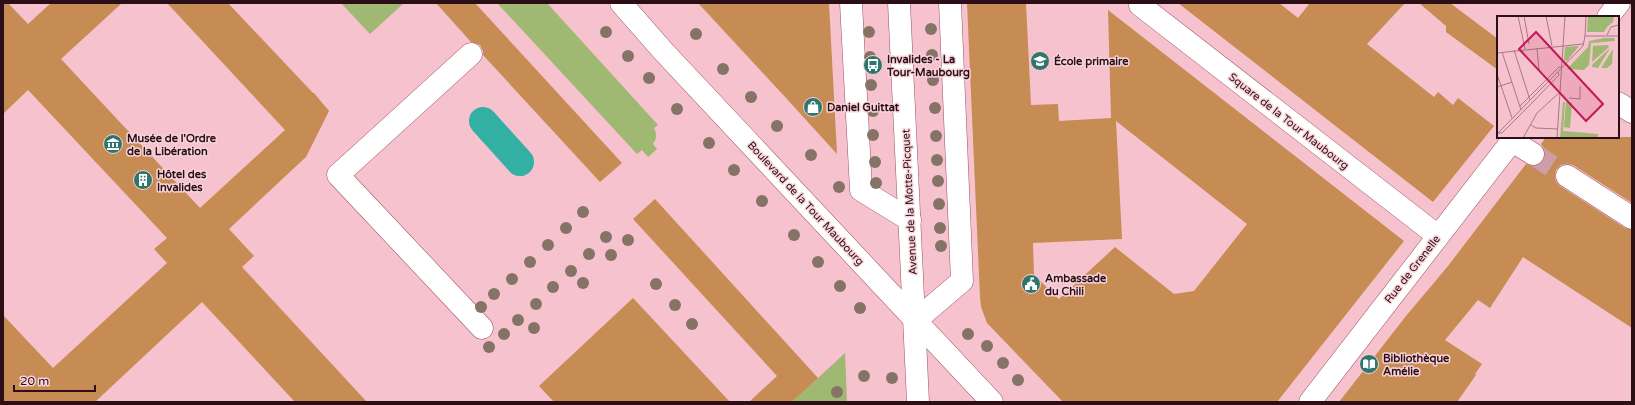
<svg xmlns="http://www.w3.org/2000/svg" width="1635" height="405" font-family="'Varela Round',sans-serif">
	<rect width="100%" height="100%" fill="#f6c2cd"/>
	<g fill="#9fb872">
		<polygon points="341,3 404,3 370,34"/>
		<path d="M497 3H547L658 125 654 128C657 135 657 138 653 144L657 149 648 157 642 150 637 154Z"/>
		<polygon points="845,353 847,402 792,402"/>
	</g>
	<g fill="none" stroke-linecap="round" stroke-linejoin="round">
		<polyline stroke="#31b0a3" stroke-width="28" points="483,121 520,162"/>
	</g>
	<g fill="#c68c53" fill-rule="evenodd">
		<polygon points="3,3 8,3 28,24 51,3 122,3 61,59 200,208 285,130 167,3 228,3 313,93 314,93 329,111 306,157 229,229 254,256 242,267 367,402 295,402 202,302 95,402 3,402 3,315 53,368 167,263 154,249 167,238 28,90 3,114"/>
		<polygon points="436,3 475,3 622,163 600,182 483,55 483,51 480,45 471,42"/>
		<polygon points="698,3 829,3 837,154 786,98"/>
		<path d="M967 3H1026L1031 105 1058 104 1059 121 1111 118 1108 10 1404 241 1277 402H1063L987 323 981 307 980 297ZM1116 121 1247 224 1194 291 1174 294 1115 247 1059 299 1034 275 1033 243 1122 239Z"/>
		<polygon points="1178,3 1279,3 1298,18 1310,3 1405,3 1367,44 1434,97 1438,92 1453,105 1458,98 1494,126 1433,202"/>
		<polygon points="1419,3 1450,3 1498,39 1498,70 1446,32 1446,26"/>
		<polygon points="1546,137 1632,137 1632,203 1573,165 1567,164 1561,165 1556,170 1555,176 1556,182 1560,186 1625,228 1632,230 1632,328 1523,257 1490,308 1478,300 1445,340 1482,364 1475,374 1476,375 1457,402 1339,402 1406,316 1448,266 1526,164 1533,166 1539,165 1543,161 1545,154 1544,148 1541,144"/>
		<polygon points="655,199 818,378 792,402 749,402 777,376 633,219"/>
		<polygon points="633,298 689,358 730,402 554,402 539,386"/>
	</g>
	<g fill="none" stroke-linecap="round" stroke-linejoin="round">
		<polyline stroke="#ce9ea8" stroke-width="22" stroke-dasharray="22 11" stroke-linecap="butt" points="1533,154 1567,176"/>
		<g stroke="#9b5064" stroke-width="23">
			<g id="minor">
				<polyline points="621,3 664,52 992,402"/>
				<polyline points="851,3 861,190 910,220"/>
				<polyline points="1140,5 1438,236"/>
				<polyline points="1608,17 1619,3"/>
				<polyline points="471,54 338,175 482,328"/>
				<polyline points="1618,103 1632,112"/>
				<polyline points="1512,141 1533,154"/>
				<polyline points="1567,176 1632,218"/>
				<polyline points="915,321 962,281 950,3"/>
				<polyline points="1310,402 1515,137"/>
			</g>
		</g>
		<g stroke="#9b5064" stroke-width="23">
			<polyline id="major" points="899,3 918,402"/>
		</g>
		<use href="#minor" stroke="#fff" stroke-width="22"/>
		<use href="#major" stroke="#fff" stroke-width="22"/>
	</g>
	<g fill="#857366">
		<circle cx="931" cy="29" r="6"/>
		<circle cx="606" cy="32" r="6"/>
		<circle cx="869" cy="32" r="6"/>
		<circle cx="696" cy="34" r="6"/>
		<circle cx="932" cy="55" r="6"/>
		<circle cx="628" cy="56" r="6"/>
		<circle cx="870" cy="57" r="6"/>
		<circle cx="723" cy="69" r="6"/>
		<circle cx="649" cy="78" r="6"/>
		<circle cx="933" cy="80" r="6"/>
		<circle cx="871" cy="85" r="6"/>
		<circle cx="751" cy="97" r="6"/>
		<circle cx="935" cy="108" r="6"/>
		<circle cx="677" cy="109" r="6"/>
		<circle cx="873" cy="111" r="6"/>
		<circle cx="777" cy="126" r="6"/>
		<circle cx="873" cy="135" r="6"/>
		<circle cx="936" cy="136" r="6"/>
		<circle cx="709" cy="143" r="6"/>
		<circle cx="811" cy="155" r="6"/>
		<circle cx="937" cy="160" r="6"/>
		<circle cx="875" cy="162" r="6"/>
		<circle cx="734" cy="170" r="6"/>
		<circle cx="938" cy="181" r="6"/>
		<circle cx="876" cy="183" r="6"/>
		<circle cx="839" cy="187" r="6"/>
		<circle cx="762" cy="201" r="6"/>
		<circle cx="939" cy="204" r="6"/>
		<circle cx="583" cy="212" r="6"/>
		<circle cx="566" cy="228" r="6"/>
		<circle cx="940" cy="228" r="6"/>
		<circle cx="794" cy="235" r="6"/>
		<circle cx="606" cy="237" r="6"/>
		<circle cx="628" cy="240" r="6"/>
		<circle cx="548" cy="245" r="6"/>
		<circle cx="941" cy="246" r="6"/>
		<circle cx="589" cy="254" r="6"/>
		<circle cx="611" cy="255" r="6"/>
		<circle cx="530" cy="262" r="6"/>
		<circle cx="818" cy="262" r="6"/>
		<circle cx="571" cy="271" r="6"/>
		<circle cx="512" cy="279" r="6"/>
		<circle cx="583" cy="283" r="6"/>
		<circle cx="656" cy="284" r="6"/>
		<circle cx="840" cy="286" r="6"/>
		<circle cx="553" cy="287" r="6"/>
		<circle cx="494" cy="294" r="6"/>
		<circle cx="536" cy="304" r="6"/>
		<circle cx="675" cy="305" r="6"/>
		<circle cx="481" cy="307" r="6"/>
		<circle cx="860" cy="308" r="6"/>
		<circle cx="518" cy="320" r="6"/>
		<circle cx="692" cy="324" r="6"/>
		<circle cx="534" cy="328" r="6"/>
		<circle cx="504" cy="334" r="6"/>
		<circle cx="968" cy="334" r="6"/>
		<circle cx="987" cy="346" r="6"/>
		<circle cx="489" cy="347" r="6"/>
		<circle cx="1003" cy="363" r="6"/>
		<circle cx="864" cy="376" r="6"/>
		<circle cx="892" cy="378" r="6"/>
		<circle cx="1018" cy="380" r="6"/>
		<circle cx="837" cy="392" r="6"/>
	</g>
	<defs>
		<g id="school-disc" transform="scale(1)"><circle r="9.5" fill="#2f766d" stroke="#f8d4db"/><path d="M0-5L7-2L0 1L-7-2ZM-4 1L0 2.5L4 1V4Q0 6-4 4Z" fill="#fff"/></g>
		<g id="bus-disc" transform="scale(1)"><circle r="9.5" fill="#2f766d" stroke="#f8d4db"/><path d="M-5-6H5V4H4V6H2V4H-2V6H-4V4H-5ZM-3.5-4V0h7V-4ZM-3.5 1.2v1.5H-2V1.2ZM2 1.2v1.5H3.5V1.2Z" fill="#fff"/></g>
		<g id="shop-disc" transform="scale(1)"><circle r="9.5" fill="#2f766d" stroke="#f8d4db"/><path d="M-5-2.5h2.3a2.7 3.5 0 0 1 5.4 0H5L5.5 6h-11ZM-1.5-2.5h3a1.5 2.3 0 0 0-3 0Z" fill="#fff"/></g>
		<g id="museum-disc" transform="scale(1)"><circle r="9.5" fill="#2f766d" stroke="#f8d4db"/><path d="M0-6L6-3V-2H-6V-3ZM-5-1h2V3h-2ZM-1-1h2V3h-2ZM3-1h2V3H3ZM-6 4H6V6H-6Z" fill="#fff"/></g>
		<g id="building-disc" transform="scale(1)"><circle r="9.5" fill="#2f766d" stroke="#f8d4db"/><path d="M-4-6H4V6H1V3H-1V6H-4ZM-2.5-4.3h1.7v1.8h-1.7ZM.8-4.3h1.7v1.8H.8ZM-2.5-1h1.7V.8h-1.7ZM.8-1h1.7V.8H.8Z" fill="#fff"/></g>
		<g id="civic-disc" transform="scale(1)"><circle r="9.5" fill="#2f766d" stroke="#f8d4db"/><path d="M-.6-6.5H3V-4.5H.6V-3L4-1V1h2V6H-6V1h2V-1L-.6-3ZM-1.2 2.5V6h2.4V2.5Z" fill="#fff"/></g>
		<g id="library-disc" transform="scale(1)"><circle r="9.5" fill="#2f766d" stroke="#f8d4db"/><path d="M-6-4Q-3-5.5-.7-3.5V5Q-3 3-6 4ZM6-4Q3-5.5 .7-3.5V5Q3 3 6 4Z" fill="#fff"/></g>
	</defs>
	<g fill-rule="evenodd">
		<use href="#school-disc" x="1040" y="61"/>
		<use href="#bus-disc" x="873" y="65"/>
		<use href="#shop-disc" x="813" y="107"/>
		<use href="#museum-disc" x="113" y="144"/>
		<use href="#building-disc" x="143" y="180"/>
		<use href="#civic-disc" x="1031" y="284"/>
		<use href="#library-disc" x="1369" y="364"/>
	</g>
	<g text-anchor="middle" stroke-width="3" stroke-linejoin="round" paint-order="stroke">
		<g font-size="11" font-weight="bold" fill="#2c0e16" stroke="#f8d4db" text-anchor="start">
			<text x="887" y="63">Invalides - La<tspan x="887" dy="13">Tour-Maubourg</tspan></text>
			<text x="1054" y="65">École primaire</text>
			<text x="827" y="111">Daniel Guittat</text>
			<text x="127" y="142">Musée de l'Ordre<tspan x="127" dy="13">de la Libération</tspan></text>
			<text x="157" y="178">Hôtel des<tspan x="157" dy="13">Invalides</tspan></text>
			<text x="1045" y="282">Ambassade<tspan x="1045" dy="13">du Chili</tspan></text>
			<text x="1383" y="362">Bibliothèque<tspan x="1383" dy="13">Amélie</tspan></text>
		</g>
		<g font-size="11" fill="#2c0e16" stroke="#f8d4db">
			<text transform="translate(1289 121) rotate(38)" y="4">Square de la Tour Maubourg</text>
			<text transform="translate(909 202) rotate(-93)" y="4">Avenue de la Motte-Picquet</text>
			<text transform="translate(806 203) rotate(47)" y="4">Boulevard de la Tour Maubourg</text>
			<text transform="translate(1412 269) rotate(-52)" y="4">Rue de Grenelle</text>
		</g>
	</g>
	<g transform="translate(1497 16)">
		<rect width="122" height="122" fill="#f6c2cd"/>
		<path d="M91 0H117L116 6 110 11 107 16H90ZM107 22H117L118 25 94 27 92 49 87 54 70 53 91 31 92 25ZM111 29 112 31 95 46 96 30ZM82 30 70 45 67 44 68 31ZM113 32 101 52 95 51V49ZM116 33 115 48 110 52H104ZM66 86H68L66 115 101 118V122H63ZM69 86 75 87 73 112 67 111Z" fill="#9fb872"/>
		<path fill="none" stroke="#a57a84" stroke-width="1" d="M21 0 28 33M27 0 32 28M49 0 55 30M110 19 114 11 122 9M88 20 89 0M40 32 42 54M17 34 33 84M5 36 24 94M0 37 86 28M0 58 15 102M0 71 15 66M72 82 83 83V70M23 90 62 51H65M34 109 39 112 61 113M1 117H5L33 89 62 59 61 56M0 118 86 30 88 20H122M26 122 40 97 63 76M60 122 68 0"/>
		<path fill="#c2185b" fill-opacity="0.15" stroke="#c2185b" stroke-width="2" d="M39 16 106 88 89 105 22 33Z"/>
		<rect width="122" height="122" fill="none" stroke="#2c0e16" stroke-width="2"/>
	</g>
	<rect width="1635" height="405" fill="none" stroke="#2c0e16" stroke-width="8"/>
	<path d="M14 385v6h81v-6" fill="none" stroke="#2c0e16" stroke-width="2"/>
	<text x="20" y="385" font-size="12" fill="#2c0e16" stroke="#f8d4db" stroke-width="3" paint-order="stroke">20 m</text>
</svg>
